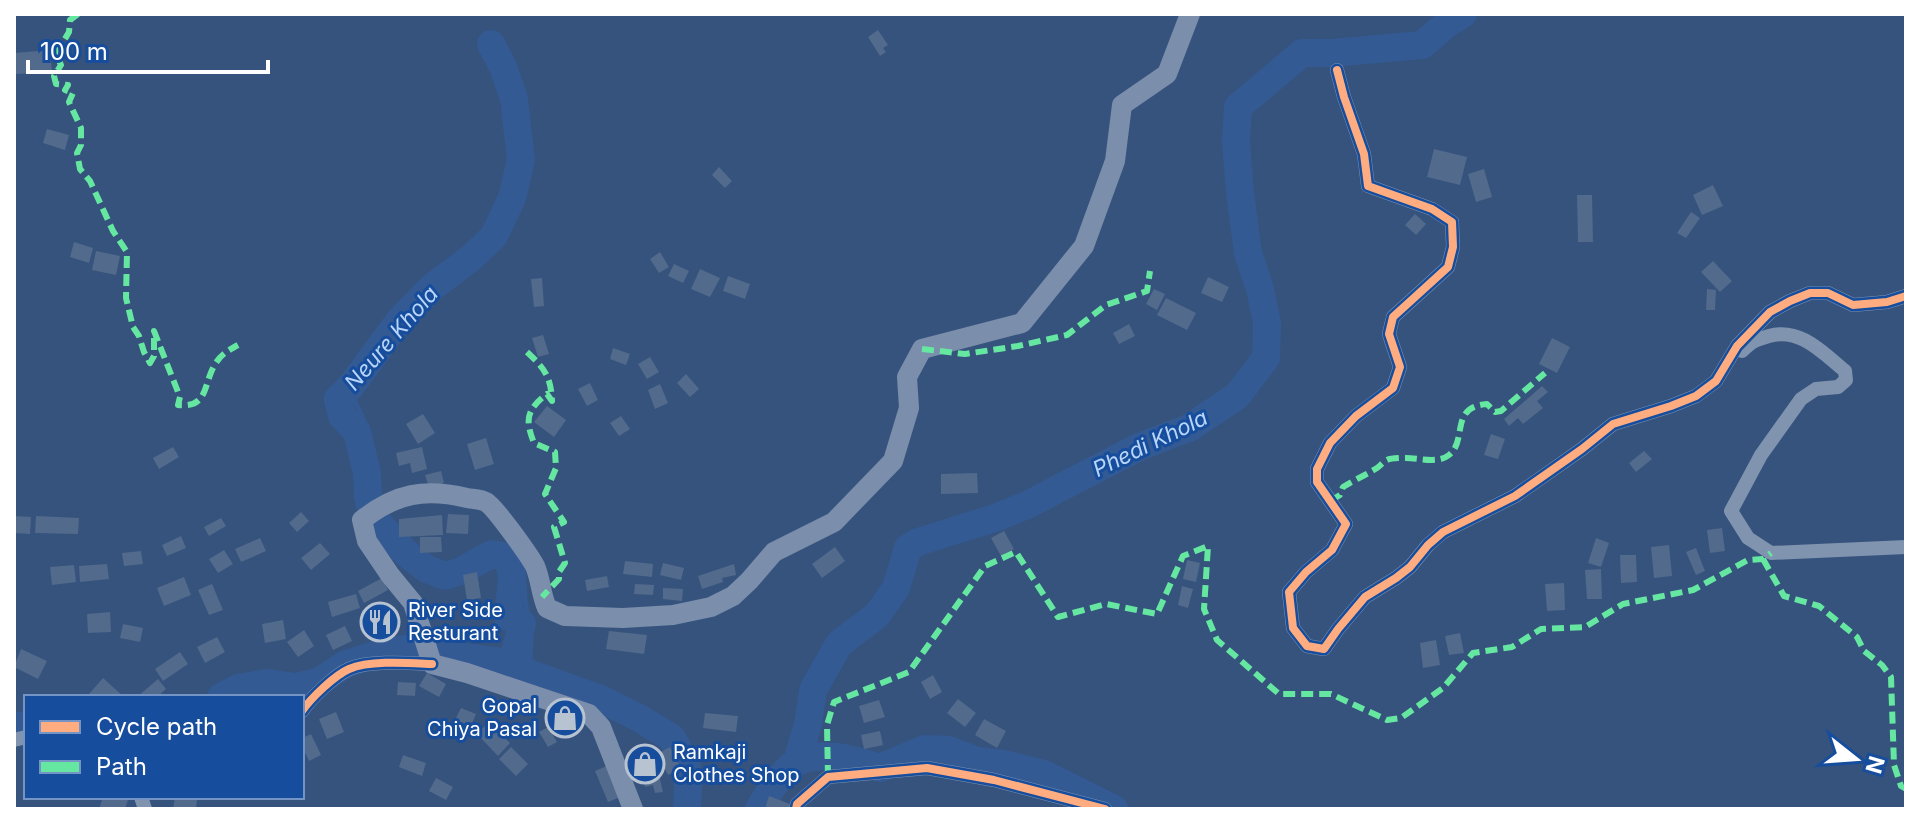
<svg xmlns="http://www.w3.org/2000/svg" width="1920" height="823" font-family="Inter,sans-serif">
	<rect width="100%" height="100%" fill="#35537d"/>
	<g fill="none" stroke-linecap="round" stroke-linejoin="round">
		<g stroke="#345a93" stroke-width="5">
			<polyline points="351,386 353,397 364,421 356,499"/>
			<polyline points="380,536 422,574 441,580 461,574 490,557 511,552 523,562 525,598 531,638 530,662 534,676"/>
		</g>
		<g stroke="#345a93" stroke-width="28">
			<polyline points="491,44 503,67 514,99 521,160 512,198 494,236 471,258 431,288 399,321 351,386 338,399 342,416 357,432 367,473 368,496 372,516 407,554 427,569 445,576 461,571 492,554 508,557 512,578 508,617 522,623 513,661 513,668"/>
			<polyline points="221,697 238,688 267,683 296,687 320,681 346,664 374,655 404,649 495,661 603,700 639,718 672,738 687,765 688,786 687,809"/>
			<polyline points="14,727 26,725"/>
			<polyline points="797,761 808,724 813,690 839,644 877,615 896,588 908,548 918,542 995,518 1027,505 1139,447 1189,428 1237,396 1266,358 1267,323 1260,289 1248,253 1240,193 1236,142 1238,107 1302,53 1332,53 1422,45 1448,23 1463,14"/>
			<path d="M759 809C767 795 784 767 799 761 826 750 855 760 880 768L925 749 949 750 977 761 1004 764 1044 774 1114 809"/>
		</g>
	</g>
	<g fill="#526a8b">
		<polygon points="878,30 888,45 883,48 886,52 880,56 868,37"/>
		<polygon points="50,50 52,72 16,74 14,53"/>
		<polygon points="47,129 69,135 65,150 43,143"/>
		<polygon points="1434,149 1467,157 1460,185 1427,177"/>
		<polygon points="719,167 732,181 725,188 712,175"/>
		<polygon points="1484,169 1492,197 1476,202 1468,174"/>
		<polygon points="1713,185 1723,206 1702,215 1693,195"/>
		<polygon points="1577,195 1592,195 1593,242 1578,242"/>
		<polygon points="1691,212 1700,218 1686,238 1677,233"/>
		<polygon points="1415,214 1426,224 1416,235 1405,225"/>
		<polygon points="74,242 93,248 89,263 70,257"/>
		<polygon points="96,251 120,256 116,275 92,270"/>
		<polygon points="660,252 669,267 659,273 650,259"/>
		<polygon points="1713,261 1732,281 1720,292 1701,272"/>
		<polygon points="674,264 689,271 683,283 668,276"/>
		<polygon points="700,269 720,278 710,297 691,289"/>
		<polygon points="728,276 750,284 745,299 723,291"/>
		<polygon points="1208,277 1229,287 1222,302 1201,293"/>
		<polygon points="542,278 544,306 534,307 531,279"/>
		<polygon points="1154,289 1165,294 1157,310 1146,304"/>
		<polygon points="1707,289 1716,290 1715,310 1706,310"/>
		<polygon points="1166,298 1196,313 1187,330 1157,315"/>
		<polygon points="1129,324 1135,336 1119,344 1113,333"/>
		<polygon points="543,335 549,354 538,357 532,338"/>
		<polygon points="1552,338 1570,347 1557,373 1539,364"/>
		<polygon points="613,348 630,354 626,365 610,359"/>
		<polygon points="650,357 659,372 647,379 638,364"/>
		<polygon points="686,374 699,389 690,397 677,383"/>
		<polygon points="590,383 598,400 587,406 578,389"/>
		<polygon points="660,384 668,403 655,409 648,390"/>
		<polygon points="1542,386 1548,392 1537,401 1543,408 1523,424 1518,418 1509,426 1504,419"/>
		<polygon points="547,406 566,420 554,437 534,422"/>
		<polygon points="423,414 435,433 418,444 406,424"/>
		<polygon points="621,416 630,429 619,436 610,423"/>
		<polygon points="1491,434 1505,439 1498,459 1484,455"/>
		<polygon points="486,438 494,464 475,470 467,444"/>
		<polygon points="173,447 179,457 159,469 153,458"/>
		<polygon points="422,447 427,469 412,473 410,463 399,466 396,453"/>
		<polygon points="1644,451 1652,459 1636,472 1629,463"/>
		<polygon points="441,471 444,483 429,487 425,475"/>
		<polygon points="977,473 978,493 941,494 941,474"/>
		<polygon points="301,512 309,521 297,532 289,523"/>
		<polygon points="448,514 469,515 468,534 446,533"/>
		<polygon points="442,515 443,535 399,537 399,519"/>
		<polygon points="14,516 31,517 30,534 14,533"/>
		<polygon points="36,516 79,518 78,534 35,533"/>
		<polygon points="221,518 226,526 209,536 204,527"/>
		<polygon points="1722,528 1725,551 1710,553 1707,530"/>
		<polygon points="1004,531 1014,549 1001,556 991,538"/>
		<polygon points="181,536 186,548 167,556 162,545"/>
		<polygon points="420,537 441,537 442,552 420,553"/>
		<polygon points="260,538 266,551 241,562 235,549"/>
		<polygon points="1596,538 1609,543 1601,567 1588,563"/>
		<polygon points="320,543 330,554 311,570 301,558"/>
		<polygon points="1669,545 1672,576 1654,578 1651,547"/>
		<polygon points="835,547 845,561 822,578 812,564"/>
		<polygon points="1696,548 1705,571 1696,575 1686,552"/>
		<polygon points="224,550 233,564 218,573 209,559"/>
		<polygon points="141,551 143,564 124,566 122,553"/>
		<polygon points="1620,555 1636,555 1637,582 1621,583"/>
		<polygon points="1187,560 1200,563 1196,582 1183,579"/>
		<polygon points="625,561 653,564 652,577 623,574"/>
		<polygon points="663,563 684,568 681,580 660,575"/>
		<polygon points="107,564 109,579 80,582 79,566"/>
		<polygon points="734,564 736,575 722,578 723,582 702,589 698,576"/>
		<polygon points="74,565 76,582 52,585 50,567"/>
		<polygon points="1601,569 1602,599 1587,599 1585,570"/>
		<polygon points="477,572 481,598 467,600 463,575"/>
		<polygon points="607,576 609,587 587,591 585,580"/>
		<polygon points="184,577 191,595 164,606 157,588"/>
		<polygon points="382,578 388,590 364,603 358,591"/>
		<polygon points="1564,583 1565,610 1547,611 1545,584"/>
		<polygon points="212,584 223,610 209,615 198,590"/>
		<polygon points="635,584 654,585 653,595 634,594"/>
		<polygon points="1182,586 1193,589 1188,608 1178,605"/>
		<polygon points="663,588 683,589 682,601 663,599"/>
		<polygon points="356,594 360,608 332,617 328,602"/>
		<polygon points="389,610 395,623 369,634 364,622"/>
		<polygon points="110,612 111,632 88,633 87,614"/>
		<polygon points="283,620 286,639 265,643 262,624"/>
		<polygon points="123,624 143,628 140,642 120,638"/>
		<polygon points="345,626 352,641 333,650 326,635"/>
		<polygon points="304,630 314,646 298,657 287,642"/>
		<polygon points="609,631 647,635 644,654 606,649"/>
		<polygon points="1460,633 1464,653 1449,655 1445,636"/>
		<polygon points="217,637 225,652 205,663 197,647"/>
		<polygon points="1436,640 1440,665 1423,668 1420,643"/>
		<polygon points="21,649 47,661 38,679 14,667"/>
		<polygon points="180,652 188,664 163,681 155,669"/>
		<polygon points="427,673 446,684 439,697 419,686"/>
		<polygon points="933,675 942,692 930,699 921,682"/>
		<polygon points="103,678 124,697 92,697 89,694"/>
		<polygon points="158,679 166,689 157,697 137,697"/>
		<polygon points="398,682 416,683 415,696 397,695"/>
		<polygon points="958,699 976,713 965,727 947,713"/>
		<polygon points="879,700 885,717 864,723 859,706"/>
		<polygon points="461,708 476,714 471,726 455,720"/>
		<polygon points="336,712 344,732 327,739 319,719"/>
		<polygon points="565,712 578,729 566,739 552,722"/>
		<polygon points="705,713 738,716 736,732 703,728"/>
		<polygon points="984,719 1006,731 997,748 975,735"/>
		<polygon points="489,722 510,743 498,756 477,734"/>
		<polygon points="548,727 557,742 548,747 539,732"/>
		<polygon points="880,731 883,745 864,749 861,735"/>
		<polygon points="311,734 321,755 309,761 302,746 302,738"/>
		<polygon points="511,747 528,764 516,776 499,759"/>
		<polygon points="670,747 681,768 668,775 657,754"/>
		<polygon points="648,748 654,764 642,768 637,753"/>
		<polygon points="403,755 426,763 422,776 399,767"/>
		<polygon points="609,765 623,796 608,802 595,771"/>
		<polygon points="659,775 663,792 655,793 653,785 645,787 643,779"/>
		<polygon points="436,778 453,787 446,800 429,791"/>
		<polygon points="769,796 790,804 789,809 765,809"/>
		<polygon points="103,797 129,797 125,809 99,809"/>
		<polygon points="175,797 197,799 196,809 173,809"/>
	</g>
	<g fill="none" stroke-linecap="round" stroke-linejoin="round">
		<g stroke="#8094af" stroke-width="14">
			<polyline points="1337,70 1344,97 1364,154 1368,186 1432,209 1452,222 1453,247 1448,267 1393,317 1389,334 1400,367 1393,388 1356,416 1330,443 1317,469 1317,482 1346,524 1332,550 1306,572 1289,592 1293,628 1307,646 1324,649 1338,629 1365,597 1396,578 1410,567 1428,545 1443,532 1515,496 1582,449 1613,424 1671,406 1696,396 1716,381 1737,346 1770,312 1790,301 1810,293 1828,293 1853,305 1887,302 1906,296"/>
			<path d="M1742 351C1752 341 1755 340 1769 336 1800 327 1823 353 1845 371L1846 380 1838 387 1816 389 1801 399 1761 455 1731 511 1748 538 1771 553 1906 547"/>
			<path d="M302 711C311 698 335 675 349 669 370 660 409 663 432 664"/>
			<polyline points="14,740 26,737"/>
			<polyline points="141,797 145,809"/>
			<polyline points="796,809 797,804 828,777 927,768 994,780 1105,809"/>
		</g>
		<path stroke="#7b8eab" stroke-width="20" d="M633 809 601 727 589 714 467 673 432 664 413 603 390 575 367 541 362 520C396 493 425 488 467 498 472 499 481 499 486 502 495 507 529 555 535 566 541 580 541 595 547 608L565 616 623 618 673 615 711 607 733 596 749 581 774 552 834 522 893 461 909 408 907 377 922 349 1022 323 1084 246 1115 161 1122 105 1167 74 1190 14"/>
		<g stroke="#66e7a1" stroke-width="6" stroke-dasharray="12 6" stroke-linecap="butt">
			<path d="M78 14 70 20 69 32 56 54 61 65 54 76 56 84 68 85 65 90 73 93 69 102 81 128V145L77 153 80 169 90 181 113 231 127 252 126 298 133 327 139 336 144 352 150 363 154 356V331L180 397 178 405C208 408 203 386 214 366 220 355 227 351 238 345"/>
			<polyline points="922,349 965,354 1018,346 1067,335 1106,305 1147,291 1150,271"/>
			<path d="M527 352C544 368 551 376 552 401L547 394C526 410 525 420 534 443L555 452 556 468 545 494 564 522 554 527 565 563 559 572V579L542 597"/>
			<path d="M1330 501 1340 495 1343 487C1354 480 1366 475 1377 468 1380 466 1383 462 1387 460 1391 458 1401 458 1406 458 1419 458 1438 464 1449 455 1468 440 1449 407 1487 404L1495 412 1501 411 1545 373"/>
			<polyline points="1763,559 1784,596 1819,606 1857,637 1864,651 1882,665 1891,677 1894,765 1901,786 1906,789"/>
			<polyline points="828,777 827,725 834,702 909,672 985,566 1016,552 1058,617 1106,604 1157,614 1183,556 1208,546 1204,609 1217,640 1279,694 1331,694 1387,720 1401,718 1443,688 1473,653 1512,647 1541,629 1585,627 1623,604 1693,590 1748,560 1763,559 1771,553"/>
		</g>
		<g stroke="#164d9c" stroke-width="13">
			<g id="cycleway">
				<polyline points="1337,70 1344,97 1364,154 1368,186 1432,209 1452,222 1453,247 1448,267 1393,317 1389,334 1400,367 1393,388 1356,416 1330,443 1317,469 1317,482 1346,524 1332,550 1306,572 1289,592 1293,628 1307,646 1324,649 1338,629 1365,597 1396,578 1410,567 1428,545 1443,532 1515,496 1582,449 1613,424 1671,406 1696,396 1716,381 1737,346 1770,312 1790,301 1810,293 1828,293 1853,305 1887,302 1906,296"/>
				<path d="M302 711C311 698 335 675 349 669 370 660 409 663 432 664"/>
				<polyline points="796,809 797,804 828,777 927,768 994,780 1105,809"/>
			</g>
		</g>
		<use href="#cycleway" stroke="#ffac80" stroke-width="8"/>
	</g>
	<defs>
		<g id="restaurant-ring" transform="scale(2)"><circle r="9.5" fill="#164d9c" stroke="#b8c3d2" stroke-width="1.5"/><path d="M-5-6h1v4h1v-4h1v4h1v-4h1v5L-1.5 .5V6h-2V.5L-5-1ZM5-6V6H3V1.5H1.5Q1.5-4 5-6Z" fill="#b8c3d2"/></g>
		<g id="shop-ring" transform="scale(2)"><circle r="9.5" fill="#164d9c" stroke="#b8c3d2" stroke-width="1.5"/><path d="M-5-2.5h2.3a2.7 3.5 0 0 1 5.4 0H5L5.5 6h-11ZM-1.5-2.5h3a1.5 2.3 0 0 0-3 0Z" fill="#b8c3d2"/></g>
	</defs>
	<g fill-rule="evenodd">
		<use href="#restaurant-ring" x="380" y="622"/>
		<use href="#shop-ring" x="565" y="718"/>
		<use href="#shop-ring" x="645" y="764"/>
	</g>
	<g text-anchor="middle" stroke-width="6" stroke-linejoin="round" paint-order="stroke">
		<g font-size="20" fill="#fff" stroke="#164d9c" text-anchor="start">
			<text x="408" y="617">River Side<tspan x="408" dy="23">Resturant</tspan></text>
			<text x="537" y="713" text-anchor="end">Gopal<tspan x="537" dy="23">Chiya Pasal</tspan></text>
			<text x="673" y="759">Ramkaji<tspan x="673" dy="23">Clothes Shop</tspan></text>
		</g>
		<g font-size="22" font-style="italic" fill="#b9d5f9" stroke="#164d9c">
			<text transform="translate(391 338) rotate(-49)" y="8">Neure Khola</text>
			<text transform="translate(1150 443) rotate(-26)" y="8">Phedi Khola</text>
		</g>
	</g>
	<rect width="1920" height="823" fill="none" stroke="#ffffff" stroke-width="32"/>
	<rect x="24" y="695" width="280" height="104" fill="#164d9c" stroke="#7394c4" stroke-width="2"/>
	<rect x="40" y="721" width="40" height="12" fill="#ffac80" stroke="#7394c4" stroke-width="2"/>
	<text x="96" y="735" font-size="24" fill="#ffffff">Cycle path</text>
	<rect x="40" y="761" width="40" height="12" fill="#66e7a1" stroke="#7394c4" stroke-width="2"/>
	<text x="96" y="775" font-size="24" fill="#ffffff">Path</text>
	<g transform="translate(1856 759) rotate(107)" stroke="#164d9c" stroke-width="6" paint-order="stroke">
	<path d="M0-6L14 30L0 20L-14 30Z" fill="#ffffff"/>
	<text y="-12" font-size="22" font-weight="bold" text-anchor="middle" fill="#ffffff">N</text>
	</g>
	<path d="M28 60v12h240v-12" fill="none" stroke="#ffffff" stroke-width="4"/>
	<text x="40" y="60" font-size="24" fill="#ffffff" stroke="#164d9c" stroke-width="6" paint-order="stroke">100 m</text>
</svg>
